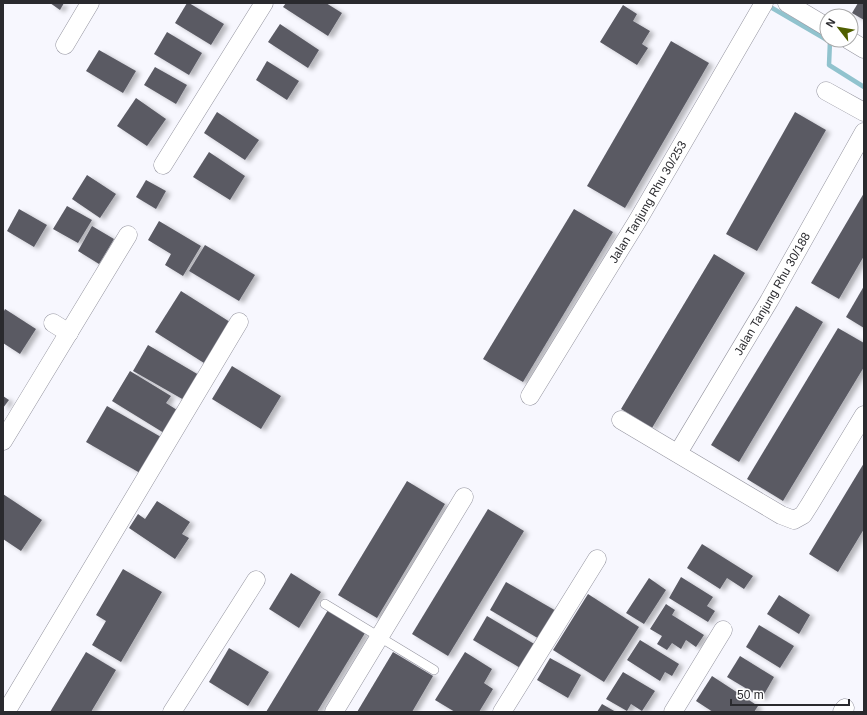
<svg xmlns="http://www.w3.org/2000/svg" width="867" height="715" font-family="Arial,sans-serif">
	<defs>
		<filter id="shadow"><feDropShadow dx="4.5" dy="2.5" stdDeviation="2" flood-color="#0004"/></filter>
	</defs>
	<rect width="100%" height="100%" fill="#f7f7fe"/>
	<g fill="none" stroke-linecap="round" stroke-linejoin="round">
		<g stroke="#91c3ce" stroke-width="4.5">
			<polyline points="767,5 827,40"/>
			<polyline points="828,40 830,41 829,65 864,87"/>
		</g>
	</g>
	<g fill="#5a5a63" filter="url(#shadow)">
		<polygon points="50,3 64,3 60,10"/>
		<polygon points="187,3 189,3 224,24 211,45 175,23"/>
		<polygon points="286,3 326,3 342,13 328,36 283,7"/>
		<polygon points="858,3 864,3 864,20 852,13"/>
		<polygon points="623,5 637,14 633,21 650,31 642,44 648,48 637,65 600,42"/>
		<polygon points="280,24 319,50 308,68 268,42"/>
		<polygon points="167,32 202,53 189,75 154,54"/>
		<polygon points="671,41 709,63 625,208 587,186"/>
		<polygon points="99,50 136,71 123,93 86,71"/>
		<polygon points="267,61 299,81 287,100 256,80"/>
		<polygon points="155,67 187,85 176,104 144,85"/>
		<polygon points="136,98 166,119 147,146 117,126"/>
		<polygon points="217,112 259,140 245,160 204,133"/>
		<polygon points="795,112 826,130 757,251 726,234"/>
		<polygon points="209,152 245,176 230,200 193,177"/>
		<polygon points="87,175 116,194 100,218 72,199"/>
		<polygon points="146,180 166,191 156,209 136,197"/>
		<polygon points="864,193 864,256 839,299 811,283"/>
		<polygon points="67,206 92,220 78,243 53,229"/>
		<polygon points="19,209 47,225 34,247 7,231"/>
		<polygon points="574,209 613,232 523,382 483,359"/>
		<polygon points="159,221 201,246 183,276 165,265 171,254 148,240"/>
		<polygon points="92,226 114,239 99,264 78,251"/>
		<polygon points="205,245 255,275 239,301 189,271"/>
		<polygon points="714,254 745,273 652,428 621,409"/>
		<polygon points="864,286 864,328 846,317"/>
		<polygon points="181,291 230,322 204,363 155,332"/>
		<polygon points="796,306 823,322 739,462 711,445"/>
		<polygon points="5,309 36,329 20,354 3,343 3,313"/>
		<polygon points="838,328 864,343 864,367 783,501 747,479"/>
		<polygon points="148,345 199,375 184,400 133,371"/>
		<polygon points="232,366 281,396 261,429 212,399"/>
		<polygon points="130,371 171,396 166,403 177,410 164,433 112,401"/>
		<polygon points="3,396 9,400 3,408"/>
		<polygon points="107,406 161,437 140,473 86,442"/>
		<polygon points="864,463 864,529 838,572 809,554"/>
		<polygon points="407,481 445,504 377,618 338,595"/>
		<polygon points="3,494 42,520 21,551 3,539"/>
		<polygon points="157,501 190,522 182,534 189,538 175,559 129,528 138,514 145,519"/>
		<polygon points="488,509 524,531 448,656 412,634"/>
		<polygon points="702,544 753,576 744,589 727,578 720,589 687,568"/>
		<polygon points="123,569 162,592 121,662 92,645 106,621 96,615"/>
		<polygon points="291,573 321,592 299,628 269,609"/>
		<polygon points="681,577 713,597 707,606 715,611 708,622 669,598"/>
		<polygon points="649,578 666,590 644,624 626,613"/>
		<polygon points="506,582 558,612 541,640 490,610"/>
		<polygon points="588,594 639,627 604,682 553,650"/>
		<polygon points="779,595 810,615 799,634 767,614"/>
		<polygon points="666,604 675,610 672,615 704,635 696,647 686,640 681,649 672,643 667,650 657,644 662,636 650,629"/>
		<polygon points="328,610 365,633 317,712 266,712"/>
		<polygon points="487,616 536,645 522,669 473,640"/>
		<polygon points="759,625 794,646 780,668 746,647"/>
		<polygon points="640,640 679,664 672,676 665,672 660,681 627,660"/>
		<polygon points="229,648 269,672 248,706 209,682"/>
		<polygon points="86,652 116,670 91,712 50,712"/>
		<polygon points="393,652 433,676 412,712 357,712"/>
		<polygon points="465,652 492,669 484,683 493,689 479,712 455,712 435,700"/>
		<polygon points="740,656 774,677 762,698 727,677"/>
		<polygon points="550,658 581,675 568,698 537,680"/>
		<polygon points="623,672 655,691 642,711 631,704 627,711 606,699"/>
		<polygon points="712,676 758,706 754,712 713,712 696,701"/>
		<polygon points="602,704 616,712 597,712"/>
	</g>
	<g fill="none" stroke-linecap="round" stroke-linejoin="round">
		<g stroke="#94949f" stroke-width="10">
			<polyline id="lane" points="325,604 434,670"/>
		</g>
		<g stroke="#94949f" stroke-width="19">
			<g id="street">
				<polyline points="787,3 827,27"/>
				<polyline points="849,40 864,49"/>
				<polyline points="65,45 90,3"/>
				<polyline points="826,91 864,112"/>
				<polyline points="163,165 264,3"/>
				<polyline points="53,323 69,333"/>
				<path id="s1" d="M530 396 638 220 764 3"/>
				<polyline points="621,420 781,515 794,520 803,515 810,504 864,415"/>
				<polyline points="3,441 128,235"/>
				<path id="s2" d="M678 453 769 301 864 132"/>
				<polyline points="6,712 239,322"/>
				<polyline points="172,712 256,580"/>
				<polyline points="334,712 464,497"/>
				<polyline points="502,712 597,559"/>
				<polyline points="673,712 723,630"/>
				<polyline points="842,712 845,708"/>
			</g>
		</g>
		<use href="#lane" stroke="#fff" stroke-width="9"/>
		<use href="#street" stroke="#fff" stroke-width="18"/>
	</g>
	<g text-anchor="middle" stroke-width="4" stroke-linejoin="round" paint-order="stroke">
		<g font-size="12" fill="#2a2a2e" stroke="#fff">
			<text dy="4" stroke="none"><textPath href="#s1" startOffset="227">Jalan Tanjung Rhu 30/253</textPath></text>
			<text dy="4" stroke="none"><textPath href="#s2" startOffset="185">Jalan Tanjung Rhu 30/188</textPath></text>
		</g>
	</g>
	<rect width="867" height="715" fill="none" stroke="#2a2a2e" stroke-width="8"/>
	<g transform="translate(839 28) rotate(301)"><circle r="19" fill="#ffffff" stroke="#aaaaab"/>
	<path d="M0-3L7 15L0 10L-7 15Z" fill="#505f00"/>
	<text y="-6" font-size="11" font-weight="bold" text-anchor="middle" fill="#2a2a2e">N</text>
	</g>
	<path d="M731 699v6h118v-6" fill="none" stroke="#2a2a2e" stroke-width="2"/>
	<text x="737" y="699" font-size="12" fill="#2a2a2e" stroke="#ffffff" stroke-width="3" paint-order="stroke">50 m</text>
</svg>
